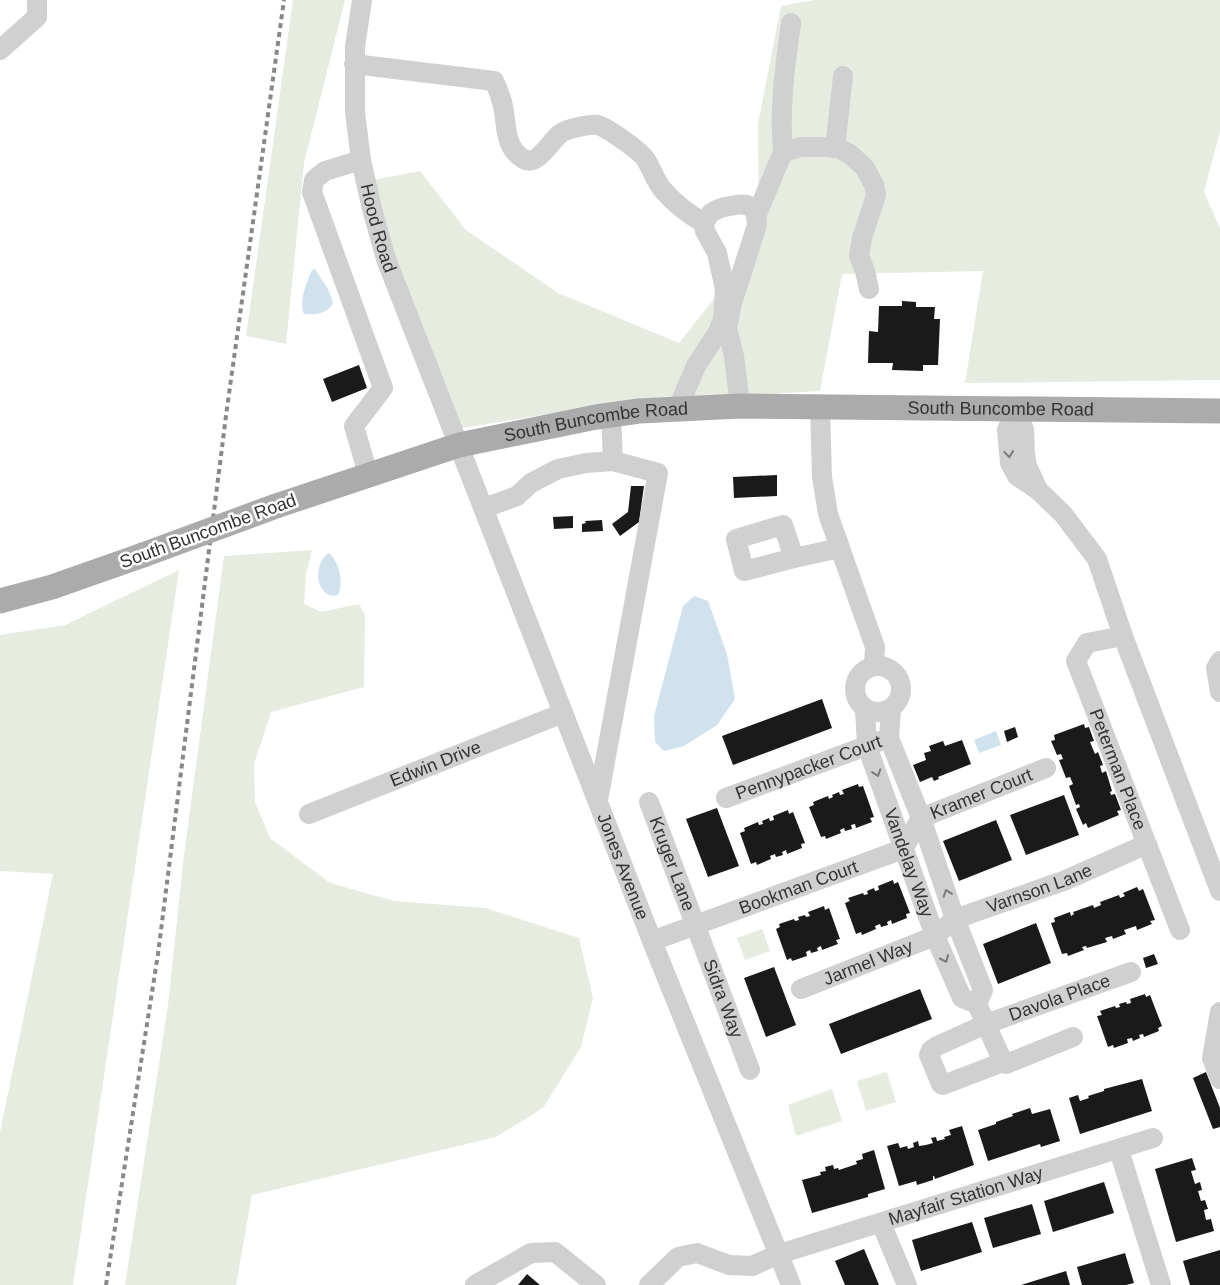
<svg xmlns="http://www.w3.org/2000/svg" width="1220" height="1285" font-family="Helvetica,sans-serif">
	<rect width="100%" height="100%" fill="#fff"/>
	<g fill="#e6ecdf">
		<polygon points="293,0 345,0 304,163 286,344 246,336"/>
		<polygon points="814,0 1220,0 1220,132 1204,192 1220,228 1220,380 965,383 983,271 842,274 820,391 615,403 462,428 413,319 373,180 420,171 466,230 558,293 679,343 759,242 758,124 781,6"/>
		<polygon points="312,550 306,574 304,604 321,612 359,604 365,615 364,687 271,712 254,764 255,802 270,838 330,883 394,901 485,908 579,938 593,998 581,1047 543,1108 496,1137 252,1195 236,1285 125,1285 168,1005 184,855 224,556"/>
		<polygon points="179,570 73,1285 0,1285 0,1132 53,874 0,871 0,635 65,625"/>
		<polygon points="762,929 770,951 745,960 737,938"/>
		<polygon points="887,1072 896,1102 866,1111 857,1081"/>
		<polygon points="832,1089 842,1121 796,1136 788,1105"/>
	</g>
	<g fill="#cfe2ee">
		<path d="M315 269 328 289 333 303C327 314 316 315 304 314 298 303 307 281 312 270Z"/>
		<path d="M329 553C339 561 344 583 338 595L332 596C313 591 315 561 329 553Z"/>
		<polygon points="694,596 708,601 727,654 735,699 717,725 684,746 664,751 655,742 654,716 683,606"/>
		<polygon points="996,731 1001,745 979,753 974,740"/>
	</g>
	<g fill="#1a1a1a">
		<polygon points="902,301 916,302 916,307 935,307 934,319 940,319 938,365 923,365 923,371 892,370 893,363 868,363 869,331 878,332 879,306 902,306"/>
		<polygon points="359,365 367,388 332,402 323,379"/>
		<polygon points="777,475 777,496 734,498 733,477"/>
		<polygon points="631,486 644,486 639,522 620,536 612,524 628,512"/>
		<polygon points="573,516 573,528 554,529 553,517"/>
		<polygon points="602,520 603,531 582,532 582,524 586,523 585,521"/>
		<polygon points="822,699 832,728 733,765 722,736"/>
		<polygon points="1084,724 1085,728 1089,727 1094,741 1090,742 1095,754 1098,752 1103,765 1100,766 1102,773 1106,771 1112,791 1110,792 1111,795 1115,794 1121,810 1117,811 1119,815 1088,828 1086,823 1083,825 1076,809 1080,807 1079,804 1076,805 1069,786 1073,784 1070,777 1066,778 1059,760 1063,759 1061,754 1057,755 1051,741 1055,740 1054,735"/>
		<polygon points="1015,727 1018,737 1007,742 1004,731"/>
		<polygon points="962,740 971,764 938,777 939,779 934,781 932,777 920,782 913,765 926,760 924,753 931,751 929,746 943,741 945,746"/>
		<polygon points="858,784 859,787 863,786 874,817 870,818 872,822 856,828 855,824 851,825 852,829 845,831 844,828 840,830 841,833 826,839 825,836 821,837 809,807 814,805 813,802 828,796 829,799 833,797 832,795 839,792 840,795 844,794 842,790"/>
		<polygon points="1064,795 1079,835 1026,855 1010,815"/>
		<polygon points="717,808 739,866 708,877 686,819"/>
		<polygon points="788,810 789,814 793,812 805,843 801,844 802,848 787,854 786,850 782,852 783,855 776,857 775,854 770,856 771,859 757,865 756,862 751,864 740,833 745,831 744,828 758,822 759,825 763,824 762,821 769,818 770,821 774,820 773,816"/>
		<polygon points="996,820 1012,860 959,881 943,841"/>
		<polygon points="893,880 894,884 898,882 910,913 906,914 907,918 892,924 891,920 887,922 888,925 881,927 880,924 875,926 876,929 862,935 861,932 856,934 845,903 850,901 848,898 863,893 864,895 868,894 867,891 874,888 875,891 879,890 878,886"/>
		<polygon points="1137,887 1139,891 1143,889 1155,920 1150,921 1152,924 1137,930 1136,926 1124,930 1126,934 1113,939 1112,936 1105,938 1107,942 1087,948 1086,946 1082,947 1084,950 1068,956 1067,953 1062,954 1051,923 1055,922 1054,918 1070,912 1071,916 1074,914 1073,912 1093,905 1094,908 1101,905 1100,902 1119,895 1120,898 1125,896 1123,893"/>
		<polygon points="824,906 825,910 829,908 840,939 836,940 838,944 822,950 821,946 817,948 818,951 811,953 810,950 806,952 807,956 792,961 791,958 787,960 776,929 780,927 779,924 794,919 795,921 799,920 798,917 805,915 806,917 810,916 808,912"/>
		<polygon points="1036,923 1051,963 998,984 983,944"/>
		<polygon points="1154,954 1158,964 1146,968 1143,958"/>
		<polygon points="774,967 796,1025 766,1037 744,978"/>
		<polygon points="920,989 932,1019 841,1054 829,1024"/>
		<polygon points="1145,994 1146,997 1150,995 1162,1026 1158,1028 1159,1031 1144,1037 1143,1034 1139,1035 1140,1038 1133,1041 1132,1038 1127,1039 1128,1043 1114,1048 1113,1045 1108,1047 1097,1016 1102,1015 1100,1011 1115,1006 1116,1008 1120,1007 1119,1004 1126,1002 1127,1004 1131,1003 1130,999"/>
		<polygon points="1206,1072 1220,1108 1220,1127 1213,1129 1193,1078"/>
		<polygon points="1142,1079 1152,1111 1080,1134 1069,1098 1078,1095 1080,1101 1089,1098 1088,1096 1104,1091 1104,1089"/>
		<polygon points="1030,1108 1032,1114 1050,1109 1060,1141 1041,1147 1040,1144 988,1161 978,1130 996,1124 996,1122 1013,1116 1012,1114"/>
		<polygon points="962,1126 974,1165 935,1179 934,1176 933,1176 933,1180 917,1185 916,1181 899,1186 887,1146 898,1143 900,1148 907,1146 908,1149 914,1147 913,1143 918,1141 919,1146 926,1145 933,1143 931,1138 936,1137 937,1141 945,1139 944,1137 951,1135 949,1130"/>
		<polygon points="874,1150 885,1189 868,1194 868,1197 812,1213 802,1180 821,1175 820,1172 826,1171 825,1167 833,1165 834,1169 838,1168 839,1170 857,1164 856,1161 863,1159 862,1154"/>
		<polygon points="1192,1158 1196,1170 1191,1171 1195,1184 1200,1182 1202,1190 1198,1191 1201,1201 1205,1200 1208,1209 1204,1210 1206,1220 1211,1219 1214,1231 1176,1242 1155,1169"/>
		<polygon points="1104,1182 1114,1213 1053,1232 1044,1201"/>
		<polygon points="1032,1204 1041,1234 993,1248 984,1218"/>
		<polygon points="972,1222 982,1252 921,1271 912,1240"/>
		<polygon points="864,1249 879,1285 845,1285 835,1261"/>
		<polygon points="1220,1250 1220,1285 1190,1285 1183,1261"/>
		<polygon points="1125,1253 1134,1283 1126,1285 1082,1285 1077,1267"/>
		<polygon points="1066,1271 1070,1285 1021,1285"/>
		<polygon points="527,1274 540,1285 518,1285"/>
	</g>
	<g fill="none" stroke-linecap="round" stroke-linejoin="round">
		<g stroke="#d0d0d0" stroke-width="20">
			<path id="s1" d="M362 0 355 47V112L361 160 372 209 386 259 656 951 791 1285"/>
			<polyline points="0,50 37,17 37,0"/>
			<path d="M354 64 494 81C498 89 501 97 503 106 507 125 504 146 522 158 537 169 550 141 560 134 565 129 590 124 597 125 605 126 642 152 646 160 652 169 655 181 663 190 675 204 688 214 704 223"/>
			<polyline points="835,148 843,76"/>
			<path d="M783 152C779 109 785 66 791 23"/>
			<polyline points="361,160 325,171 314,180 312,192 383,388 354,426 368,474"/>
			<polyline points="757,214 783,152 801,147 828,147 840,149 850,154 865,168 874,185 876,195 862,238 859,256 865,271 869,289"/>
			<polyline points="820,406 822,477 828,514 875,647 874,666"/>
			<path d="M678 408 696 366 718 332 723 319 725 289 717 253 705 231 704 223C706 220 708 216 711 213 716 209 724 207 730 206 748 202 756 205 757 225L732 303 727 328 734 356 740 406"/>
			<polyline points="1017,408 1007,430 1010,463 1017,476 1038,490 1063,514 1097,559 1123,636 1220,891"/>
			<polyline points="1017,408 1024,430 1025,454 1027,466 1038,490"/>
			<polyline points="484,508 517,496 531,483 558,469 586,463 613,461 611,415"/>
			<polyline points="794,558 744,571 736,539 783,525 794,558 840,548"/>
			<path id="s2" d="M1123 636 1087 643 1076 661 1180 930"/>
			<polyline points="1220,661 1216,668 1220,692"/>
			<circle cx="878" cy="689" r="23"/>
			<path id="s3" d="M865 709 867 746 935 936 962 998 977 1004 1003 1062"/>
			<polyline points="891,709 889,738 921,818 955,919 983,990 977,1004"/>
			<path id="s4" d="M726 798 880 741"/>
			<polyline points="598,800 658,473 613,461"/>
			<path id="s5" d="M649 802 750 1070"/>
			<path id="s6" d="M309 814 563 713"/>
			<path id="s7" d="M652 941 903 849 921 818 1046 768"/>
			<path id="s8" d="M801 989 935 936 955 919 1066 880 1147 844"/>
			<polyline points="1220,1012 1212,1058 1220,1079"/>
			<path id="s9" d="M1073 1037 1006 1064 1003 1062 943 1085 941 1084 929 1055 931 1050 937 1046 986 1024 1131 972"/>
			<polyline points="1119,1150 1161,1285"/>
			<polyline points="881,1223 907,1285"/>
			<polyline points="475,1285 531,1253 555,1252 596,1285"/>
			<path id="s10" d="M649 1285 678 1257 697 1253 729 1265 752 1266 779 1254 1153 1138"/>
		</g>
		<g stroke="#ababab" stroke-width="25">
			<path id="s11" d="M276 506 459 445 596 417 639 411 740 406 1220 411"/>
			<polyline points="0,601 52,587 143,555"/>
		</g>
		<polyline stroke="#888" stroke-width="4" stroke-dasharray="5 4" stroke-linecap="butt" points="106,1285 158,954 227,408 284,0"/>
		<polyline stroke="#ababab" stroke-width="25" points="143,555 276,506"/>
	</g>
	<defs><path id="oneway-chevron" d="M-2-3.5L2.5 0L-2 3.5" fill="none" stroke-width="1.6" stroke-linecap="round" stroke-linejoin="round" transform="scale(1.25)"/></defs>
	<g stroke="#7a7a7a">
		<use href="#oneway-chevron" transform="translate(1009 454) rotate(84)"/>
		<use href="#oneway-chevron" transform="translate(877 773) rotate(71)"/>
		<use href="#oneway-chevron" transform="translate(947 893) rotate(-109)"/>
		<use href="#oneway-chevron" transform="translate(945 959) rotate(66)"/>
	</g>
	<g text-anchor="middle" stroke-width="5" stroke-linejoin="round" paint-order="stroke">
		<g font-size="18" fill="#333" stroke="#fff">
			<text dy="6" stroke="none"><textPath href="#s1" startOffset="231">Hood Road</textPath></text>
			<text dy="6" stroke="none"><textPath href="#s11" startOffset="738">South Buncombe Road</textPath></text>
			<text dy="6" stroke="none"><textPath href="#s11" startOffset="332">South Buncombe Road</textPath></text>
			<text transform="translate(208 531) rotate(-20)" y="6">South Buncombe Road</text>
			<text dy="6" stroke="none"><textPath href="#s6" startOffset="136">Edwin Drive</textPath></text>
			<text dy="6" stroke="none"><textPath href="#s4" startOffset="88">Pennypacker Court</textPath></text>
			<text dy="6" stroke="none"><textPath href="#s2" startOffset="174">Peterman Place</textPath></text>
			<text dy="6" stroke="none"><textPath href="#s7" startOffset="368">Kramer Court</textPath></text>
			<text dy="6" stroke="none"><textPath href="#s3" startOffset="161">Vandelay Way</textPath></text>
			<text dy="6" stroke="none"><textPath href="#s5" startOffset="66">Kruger Lane</textPath></text>
			<text dy="6" stroke="none"><textPath href="#s1" startOffset="915">Jones Avenue</textPath></text>
			<text dy="6" stroke="none"><textPath href="#s7" startOffset="156">Bookman Court</textPath></text>
			<text dy="6" stroke="none"><textPath href="#s8" startOffset="260">Varnson Lane</textPath></text>
			<text dy="6" stroke="none"><textPath href="#s8" startOffset="72">Jarmel Way</textPath></text>
			<text dy="6" stroke="none"><textPath href="#s5" startOffset="210">Sidra Way</textPath></text>
			<text dy="6" stroke="none"><textPath href="#s9" startOffset="318">Davola Place</textPath></text>
			<text dy="6" stroke="none"><textPath href="#s10" startOffset="342">Mayfair Station Way</textPath></text>
		</g>
	</g>
</svg>
